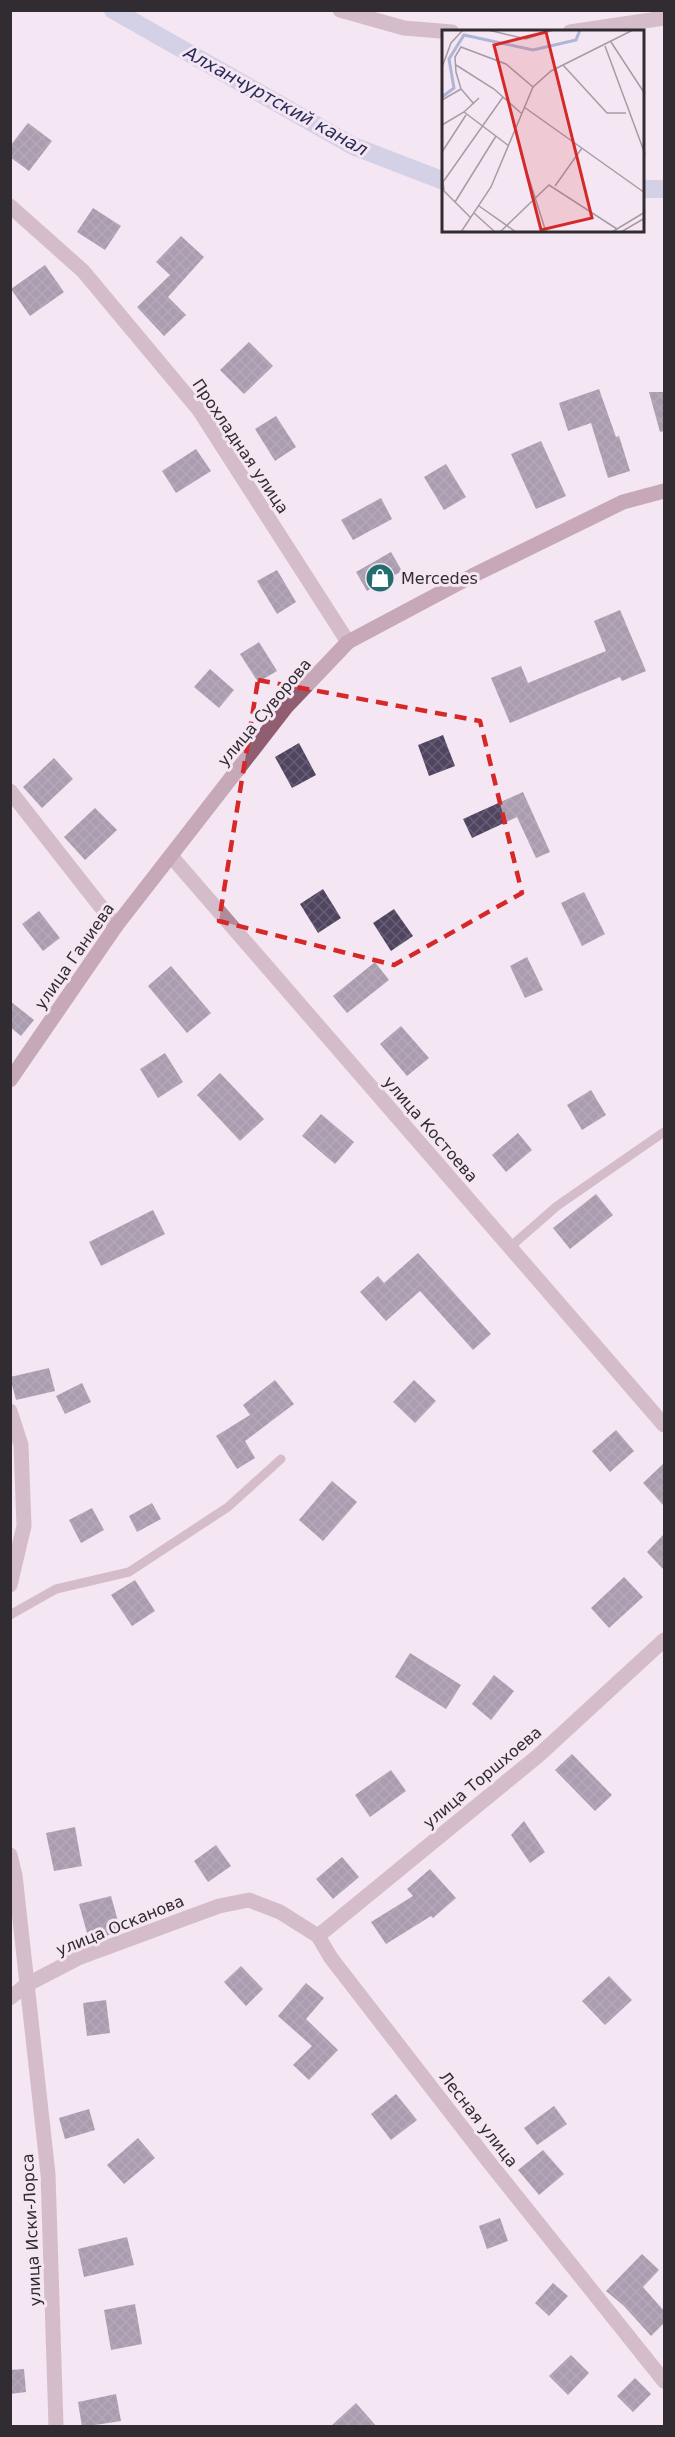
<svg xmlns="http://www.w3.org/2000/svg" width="675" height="2437" font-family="'DejaVu Sans',sans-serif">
	<defs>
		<pattern id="building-cross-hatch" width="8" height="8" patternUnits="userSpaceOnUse" patternTransform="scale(1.5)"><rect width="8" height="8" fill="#504560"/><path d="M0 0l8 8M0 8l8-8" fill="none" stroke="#675e73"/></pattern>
	</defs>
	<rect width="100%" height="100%" fill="#f4e6f2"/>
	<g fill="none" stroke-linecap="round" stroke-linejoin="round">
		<g stroke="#aeb5d5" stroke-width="18">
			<polyline points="113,10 353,146 444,181"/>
			<polyline points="644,189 664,189"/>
		</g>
	</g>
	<g fill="url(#building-cross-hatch)">
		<polygon points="28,123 52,141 29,171 10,157 10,146"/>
		<polygon points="93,208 121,226 105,250 77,232"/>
		<polygon points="181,236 204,257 168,297 186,315 164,336 137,307 170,275 156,262"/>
		<polygon points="45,265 64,292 30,316 11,289"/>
		<polygon points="249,342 273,366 244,394 220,370"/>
		<polygon points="599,389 616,437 619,436 630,471 608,478 591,423 568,431 559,403"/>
		<polygon points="649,392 664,392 664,431 660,432"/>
		<polygon points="276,416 296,447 275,461 255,429"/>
		<polygon points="541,441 566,496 536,509 511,454"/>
		<polygon points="196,449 211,471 176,493 162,471"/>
		<polygon points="446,464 466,497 444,510 424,477"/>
		<polygon points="381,498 392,519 353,540 341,520"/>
		<polygon points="391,552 402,571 367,591 356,572"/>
		<polygon points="277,570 296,602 277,614 257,581"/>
		<polygon points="620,610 646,671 622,681 620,677 510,723 491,678 521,666 528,683 606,651 594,621"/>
		<polygon points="259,642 277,671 258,682 240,654"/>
		<polygon points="210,669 234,690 219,708 194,687"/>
		<polygon points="443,735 455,766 429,776 418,745"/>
		<polygon points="299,743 316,775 292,788 275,757"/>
		<polygon points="54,758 73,779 42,808 23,787"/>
		<polygon points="523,792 550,852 536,858 517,817 472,838 463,819"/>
		<polygon points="95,808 117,830 85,860 64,837"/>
		<polygon points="323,889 341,918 318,933 300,904"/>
		<polygon points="584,892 605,934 582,946 561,903"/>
		<polygon points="394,909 413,936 391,951 373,923"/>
		<polygon points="39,911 60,938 43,951 22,924"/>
		<polygon points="527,957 543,990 525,998 510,966"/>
		<polygon points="375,962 389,980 347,1013 333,996"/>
		<polygon points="171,966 211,1013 187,1033 148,986"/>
		<polygon points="10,1001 34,1020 21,1036 10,1027"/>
		<polygon points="401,1026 429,1058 407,1076 380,1044"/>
		<polygon points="165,1053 183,1082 158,1098 140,1069"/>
		<polygon points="220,1073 264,1119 240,1141 197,1095"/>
		<polygon points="591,1090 606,1115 582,1130 567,1105"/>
		<polygon points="321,1114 354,1142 335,1164 302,1136"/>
		<polygon points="518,1133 532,1150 506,1172 492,1155"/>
		<polygon points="596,1194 613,1215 570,1249 553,1228"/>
		<polygon points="153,1210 165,1234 101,1266 89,1242"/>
		<polygon points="418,1253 491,1334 473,1350 420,1291 386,1321 360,1292 378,1276 384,1283"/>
		<polygon points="49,1368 55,1391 16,1400 10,1377"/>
		<polygon points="275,1380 294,1404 245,1441 255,1458 237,1469 216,1436 250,1415 243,1405"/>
		<polygon points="414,1380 436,1401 415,1423 393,1402"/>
		<polygon points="82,1383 91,1402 65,1414 56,1396"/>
		<polygon points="616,1430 634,1451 610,1472 592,1451"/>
		<polygon points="664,1463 664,1506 643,1483"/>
		<polygon points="332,1481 357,1502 323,1541 299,1520"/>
		<polygon points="152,1503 161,1519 137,1532 129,1516"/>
		<polygon points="92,1508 104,1530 81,1543 69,1520"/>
		<polygon points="664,1534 664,1570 647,1552"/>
		<polygon points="624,1577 643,1597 609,1628 591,1608"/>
		<polygon points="135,1580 155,1611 132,1626 111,1595"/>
		<polygon points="410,1653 461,1685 446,1709 395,1677"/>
		<polygon points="494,1675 514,1691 491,1720 472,1704"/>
		<polygon points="572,1754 612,1795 595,1811 555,1770"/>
		<polygon points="391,1770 406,1791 370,1817 355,1795"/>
		<polygon points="524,1821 545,1852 530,1863 511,1835"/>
		<polygon points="75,1827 82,1866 54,1871 46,1833"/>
		<polygon points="216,1845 231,1866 208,1882 194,1861"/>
		<polygon points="342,1857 359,1877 333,1899 316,1879"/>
		<polygon points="430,1869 456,1898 433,1918 431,1916 386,1944 371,1922 413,1896 407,1889"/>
		<polygon points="111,1896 121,1932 89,1940 79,1904"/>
		<polygon points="241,1966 263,1989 246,2006 224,1982"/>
		<polygon points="609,1976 632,2000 605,2025 582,2001"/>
		<polygon points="306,1983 324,1998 306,2019 338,2050 309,2080 293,2065 312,2046 278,2016"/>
		<polygon points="106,2000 110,2033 87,2036 83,2003"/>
		<polygon points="396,2094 417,2120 391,2140 371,2114"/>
		<polygon points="554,2106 567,2124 537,2145 524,2128"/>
		<polygon points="89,2109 95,2130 65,2139 59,2118"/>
		<polygon points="138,2138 155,2158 124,2184 107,2165"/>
		<polygon points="543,2150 564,2174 539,2195 518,2170"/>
		<polygon points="500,2218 508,2241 487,2249 479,2226"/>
		<polygon points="127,2237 134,2265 84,2277 78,2249"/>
		<polygon points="642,2254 659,2270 643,2287 664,2311 664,2323 651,2336 624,2306 606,2291"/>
		<polygon points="553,2283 568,2296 549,2316 535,2303"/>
		<polygon points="135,2304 142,2344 111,2350 104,2310"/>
		<polygon points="571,2355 589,2373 568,2395 549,2376"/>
		<polygon points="24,2369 26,2392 10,2394 10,2370"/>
		<polygon points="635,2378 651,2394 633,2412 617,2396"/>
		<polygon points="116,2394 121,2421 82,2427 78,2402"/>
		<polygon points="356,2403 377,2427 330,2427"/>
	</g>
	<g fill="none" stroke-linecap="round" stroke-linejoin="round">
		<g stroke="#b08b99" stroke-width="9">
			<polyline points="510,1247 557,1206 664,1132"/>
			<polyline points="10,1615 56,1589 129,1572 228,1507 281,1459"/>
		</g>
		<g stroke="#b08b99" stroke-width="15">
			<polyline points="340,10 404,28 452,32"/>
			<polyline points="570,32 664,18"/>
			<polyline points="10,206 83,271 199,410 348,642"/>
			<polyline points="10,791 116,926"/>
			<polyline points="171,856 664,1425"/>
			<polyline points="10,1411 21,1445 24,1526 10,1585"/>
			<polyline points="10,1855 15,1875 48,2174 56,2426"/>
			<polyline points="318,1936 539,1755 664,1640"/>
			<polyline points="10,1998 26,1985 78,1958 219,1906 249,1900 280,1912 318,1936 331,1958 489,2162 664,2381"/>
		</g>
		<polyline stroke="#915d71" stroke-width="15" points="10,1080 116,926 287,706 348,642 472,576 623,502 664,491"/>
	</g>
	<path d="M0 0H675V2437H0ZM258 680 480 721 522 893 394 965 219 921Z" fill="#f4e6f2" fill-opacity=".55" fill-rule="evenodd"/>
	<path fill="none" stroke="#d62828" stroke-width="4.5" stroke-dasharray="12 8" stroke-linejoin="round" d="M258 680 480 721 522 893 394 965 219 921Z"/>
	<defs>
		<g id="shop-disc" transform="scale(1.5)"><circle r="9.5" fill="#226e6f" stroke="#f4e6f2"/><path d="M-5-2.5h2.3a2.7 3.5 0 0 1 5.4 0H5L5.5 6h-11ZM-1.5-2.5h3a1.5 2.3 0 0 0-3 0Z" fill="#fff"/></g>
	</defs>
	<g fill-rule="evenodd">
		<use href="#shop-disc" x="380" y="578"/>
	</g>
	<g text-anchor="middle" stroke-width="6" stroke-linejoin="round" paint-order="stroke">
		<g font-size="16" fill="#312c31" stroke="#f4e6f2">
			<text transform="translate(241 446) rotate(56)" y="6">Прохладная улица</text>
			<text transform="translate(264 712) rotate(-50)" y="6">улица Суворова</text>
			<text transform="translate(74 956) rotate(-55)" y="6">улица Ганиева</text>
			<text transform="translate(431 1129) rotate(49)" y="6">улица Костоева</text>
			<text transform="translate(482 1777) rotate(-40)" y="6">улица Торшхоева</text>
			<text transform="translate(120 1925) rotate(-22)" y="6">улица Осканова</text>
			<text transform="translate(479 2119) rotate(52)" y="6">Лесная улица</text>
			<text transform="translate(31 2230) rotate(-93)" y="6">улица Иски-Лорса</text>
		</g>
		<g font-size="16" fill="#312c31" stroke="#f4e6f2" text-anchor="start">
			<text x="401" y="584">Mercedes</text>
		</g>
		<g font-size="18" font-style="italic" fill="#282d58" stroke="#f4e6f2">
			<text transform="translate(276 101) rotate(29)" y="6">Алханчуртский канал</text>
		</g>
	</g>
	<g transform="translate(442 30)">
		<rect width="202" height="202" fill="#f4e6f2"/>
		<path fill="none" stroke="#aeb5d5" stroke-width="3" d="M0 67 12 58 7 29 22 5 91 20 134 10 138 0"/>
		<path fill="none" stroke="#a69ca5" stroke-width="1.5" d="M46 0 84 9 111 0M169 12 203 64M163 16 203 124M14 35 52 59 79 83M121 35 165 83H184M0 37 9 13 21 0M0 70 19 59M32 74 19 59 14 42 13 27 19 17 64 34 91 57M82 77 203 163M22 82 67 116M0 95 22 82 37 68M78 120 104 202M0 122 24 85M113 156 140 118M0 159 29 188M2 160 1 152 61 67M13 172 54 106M37 176 74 202M32 183 53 202M19 202 49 157 91 57 109 41 191 0M58 202 107 155 175 199M170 202 203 182M179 202 203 188"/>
		<path fill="#d62828" fill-opacity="0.15" stroke="#d62828" stroke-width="3" d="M104 2 150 188 99 200 52 15Z"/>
		<rect width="202" height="202" fill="none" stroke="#312c31" stroke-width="3"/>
	</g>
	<rect width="675" height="2437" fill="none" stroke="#312c31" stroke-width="24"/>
</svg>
